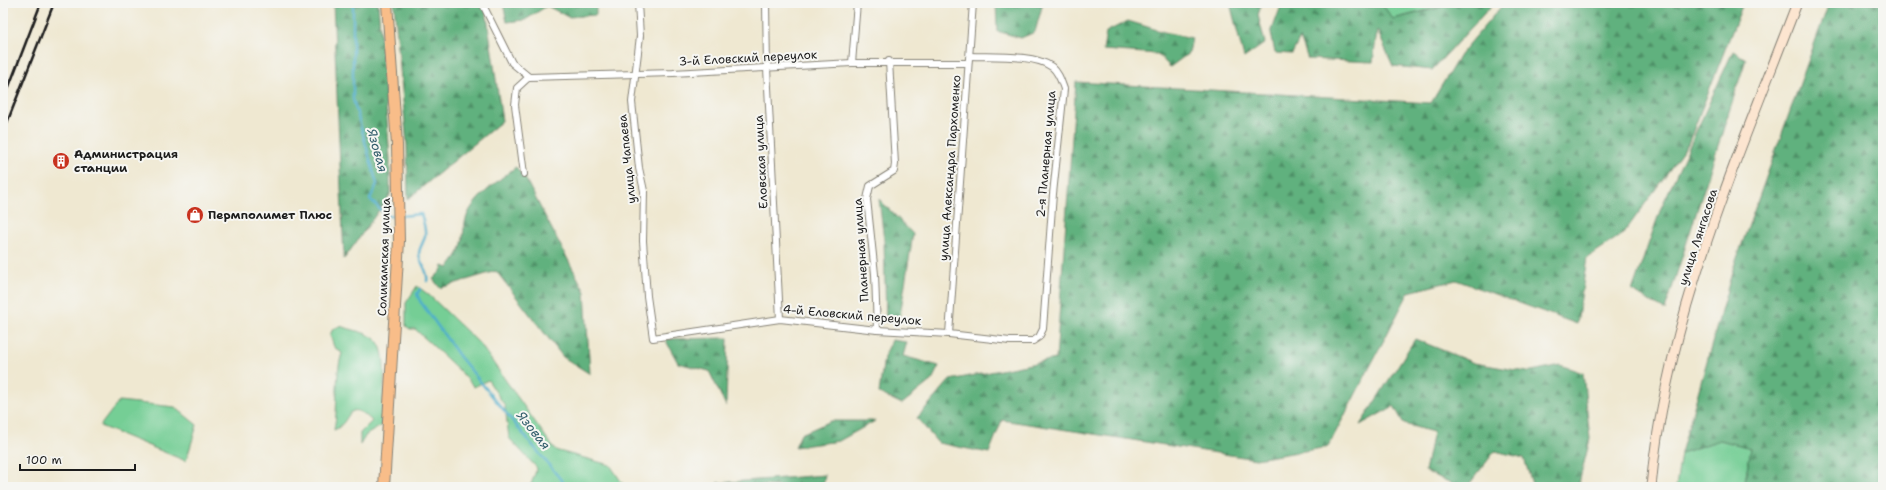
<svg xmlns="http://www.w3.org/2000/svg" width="1886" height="490" font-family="'Shantell Sans',sans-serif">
	<defs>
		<pattern id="forest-firs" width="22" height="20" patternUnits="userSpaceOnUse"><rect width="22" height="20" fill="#60b17e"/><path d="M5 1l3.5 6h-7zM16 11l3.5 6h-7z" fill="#4e8f66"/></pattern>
	</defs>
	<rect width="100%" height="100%" fill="#f6f6f2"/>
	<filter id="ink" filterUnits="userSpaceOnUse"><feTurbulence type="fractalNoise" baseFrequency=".025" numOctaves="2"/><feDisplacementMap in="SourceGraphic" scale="8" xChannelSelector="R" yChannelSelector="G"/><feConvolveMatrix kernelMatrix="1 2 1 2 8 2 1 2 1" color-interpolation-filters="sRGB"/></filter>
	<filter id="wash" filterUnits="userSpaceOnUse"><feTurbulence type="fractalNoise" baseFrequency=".012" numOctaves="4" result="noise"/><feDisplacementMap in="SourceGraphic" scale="16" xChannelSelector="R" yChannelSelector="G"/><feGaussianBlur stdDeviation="0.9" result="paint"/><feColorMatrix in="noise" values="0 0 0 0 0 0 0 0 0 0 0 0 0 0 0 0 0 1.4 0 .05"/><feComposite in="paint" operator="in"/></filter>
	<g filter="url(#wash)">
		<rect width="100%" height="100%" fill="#efe8d1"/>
		<g fill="#75ce95" stroke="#487558">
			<polygon points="1381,3 1444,3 1443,6 1393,19"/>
			<polygon points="417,286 429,295 480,344 555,450 610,465 625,487 530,487 537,468 509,438 505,406 488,380 474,387 461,372 415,329 410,329 406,326 406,303"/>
			<path d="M340 326C351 330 369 332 377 341 390 355 382 406 381 426L366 435 360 445V433L372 421C346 396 352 423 334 430 339 404 334 378 342 353L334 347 330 335 333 329Z"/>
			<polygon points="119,401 175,407 197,425 186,461 100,426"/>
			<polygon points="1720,440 1751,448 1744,487 1676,487 1681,453"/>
		</g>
		<g fill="url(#forest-firs)" stroke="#3e664d">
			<polygon points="333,3 378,3 390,159 390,195 344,259"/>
			<polygon points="394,3 485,3 502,121 408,199 407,145"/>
			<polygon points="503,3 596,3 596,15 568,17 547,6 525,20 507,22"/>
			<polygon points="996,3 1043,3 1035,32 1021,38 997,31"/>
			<polygon points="1230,3 1262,3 1258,15 1265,43 1244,58"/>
			<polygon points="1282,3 1381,3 1393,19 1443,7 1444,3 1494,3 1432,70 1393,66 1377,30 1373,62 1308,59 1300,38 1292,54 1275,53 1271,33"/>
			<polygon points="1504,3 1741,3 1742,6 1688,144 1624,233 1587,258 1577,324 1456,280 1409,292 1328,447 1256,459 1002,420 989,453 938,443 917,418 950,380 1056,359 1076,82 1431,103 1460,55"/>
			<polygon points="1829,3 1883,3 1883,487 1744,487 1751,448 1720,440 1681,453 1733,269"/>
			<polygon points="1128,21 1164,32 1192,38 1189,53 1170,67 1158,54 1103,50 1106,32"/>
			<polygon points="1733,51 1746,59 1665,310 1632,291 1661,208"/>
			<path d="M516 167 525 178 585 292 590 374 563 357 496 271 440 288 433 279 441 271 443 266 448 268C452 262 459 254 461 247 464 237 463 226 467 216 473 199 501 178 516 167Z"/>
			<polygon points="879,199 913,234 899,322 886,322 884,241"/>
			<polygon points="728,338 726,406 709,371 678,363 665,339"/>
			<polygon points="1415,339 1474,363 1527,372 1560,365 1583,373 1590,439 1578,487 1533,487 1524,458 1495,451 1467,487 1460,487 1425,471 1433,432 1404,424 1394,406 1360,425"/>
			<polygon points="892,340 907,342 903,356 939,366 932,380 902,404 879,393 884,357"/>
			<polygon points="831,421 875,421 839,441 795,447 801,434"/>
			<polygon points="825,475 823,487 787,487 717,483"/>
		</g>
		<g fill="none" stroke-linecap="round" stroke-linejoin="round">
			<g stroke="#4dadcc" stroke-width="2.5">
				<polyline points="353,3 353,99 377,184 370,199 387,216 395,216"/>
				<path d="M400 216 421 214C423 220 426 230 425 236 424 243 419 247 419 254 420 264 429 271 427 281"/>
				<polyline points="420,289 417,294 420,301 460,357 567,487"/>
			</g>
		</g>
	</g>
	<g filter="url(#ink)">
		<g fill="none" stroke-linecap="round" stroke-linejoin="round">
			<g stroke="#868276" stroke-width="8">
				<g id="minor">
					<polyline points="482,3 512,63 529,77"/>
					<path d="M638 3 640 36 632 102 639 168 644 191 643 241 647 296 653 338 780 319 877 330 949 334 1010 341H1033L1039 337 1043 329 1053 194 1064 89C1061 81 1059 73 1052 67 1035 54 991 57 970 56"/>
					<polyline points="766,3 767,68 780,319"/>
					<polyline points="852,63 857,3"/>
					<polyline points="529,77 673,73 852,63 968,63"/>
					<polyline points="524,174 515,105 517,88 529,77"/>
					<polyline points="877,330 875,274 867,199 870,186 894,171 895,164 889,61"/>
					<polyline points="949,334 973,3"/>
				</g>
			</g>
			<g stroke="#868276" stroke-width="11">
				<path id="secondary" d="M1651 487C1666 318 1737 160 1797 3"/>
			</g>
			<g stroke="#868276" stroke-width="12">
				<polyline id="primary" points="384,487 399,241 397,145 387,3"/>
			</g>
			<use href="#minor" stroke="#fff" stroke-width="6"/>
			<use href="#secondary" stroke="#fce5d0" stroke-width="9"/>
			<use href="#primary" stroke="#f8bd89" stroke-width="10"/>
			<g stroke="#1c1c1c" stroke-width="2.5">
				<polyline points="3,102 41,3"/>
				<polyline points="3,133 54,3"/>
			</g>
		</g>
	</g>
	<defs>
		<g id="building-disc" transform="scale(0.9)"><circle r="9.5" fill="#c8321e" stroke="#f6f6f2"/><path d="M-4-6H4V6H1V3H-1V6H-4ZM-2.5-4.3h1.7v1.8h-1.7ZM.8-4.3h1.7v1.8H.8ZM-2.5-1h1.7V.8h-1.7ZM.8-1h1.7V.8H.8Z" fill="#fff"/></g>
		<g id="shop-disc" transform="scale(0.9)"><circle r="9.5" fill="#c8321e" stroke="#f6f6f2"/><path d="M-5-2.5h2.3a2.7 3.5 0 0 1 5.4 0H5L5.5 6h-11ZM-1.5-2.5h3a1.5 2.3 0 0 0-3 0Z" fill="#fff"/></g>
	</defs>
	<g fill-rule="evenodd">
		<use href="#building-disc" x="61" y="161"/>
		<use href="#shop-disc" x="195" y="215"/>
	</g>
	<g text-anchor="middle" stroke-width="4" stroke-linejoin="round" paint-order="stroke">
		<g font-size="12" fill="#1c1c1c" stroke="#f6f6f2">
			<text transform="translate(748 58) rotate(-3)" y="4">3-й Еловский переулок</text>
			<text transform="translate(1046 154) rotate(-85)" y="4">2-я Планерная улица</text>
			<text transform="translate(627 159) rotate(-96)" y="4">улица Чапаева</text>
			<text transform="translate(761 162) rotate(-93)" y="4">Еловская улица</text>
			<text transform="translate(950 168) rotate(-86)" y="4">улица Александра Пархоменко</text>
			<text transform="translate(1698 237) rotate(-72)" y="4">улица Лянгасова</text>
			<text transform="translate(861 250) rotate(-94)" y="4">Планерная улица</text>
			<text transform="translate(384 257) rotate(-88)" y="4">Соликамская улица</text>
			<text transform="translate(852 315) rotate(5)" y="4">4-й Еловский переулок</text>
		</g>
		<g font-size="12" font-weight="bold" fill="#1c1c1c" stroke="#f6f6f2" text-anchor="start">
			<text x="74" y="158">Администрация<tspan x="74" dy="14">станции</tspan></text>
			<text x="208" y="219">Пермполимет Плюс</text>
		</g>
		<g font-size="13" font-style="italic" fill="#325d6b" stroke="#f6f6f2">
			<text transform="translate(378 150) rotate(74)" y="5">Язовая</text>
			<text transform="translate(534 430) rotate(51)" y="5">Язовая</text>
		</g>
	</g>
	<rect width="1886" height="490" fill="none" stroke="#f6f6f2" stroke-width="16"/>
	<path d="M20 464v6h115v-6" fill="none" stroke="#1c1c1c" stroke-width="2"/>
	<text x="26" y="464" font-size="12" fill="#1c1c1c" stroke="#f6f6f2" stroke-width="3" paint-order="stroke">100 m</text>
</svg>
